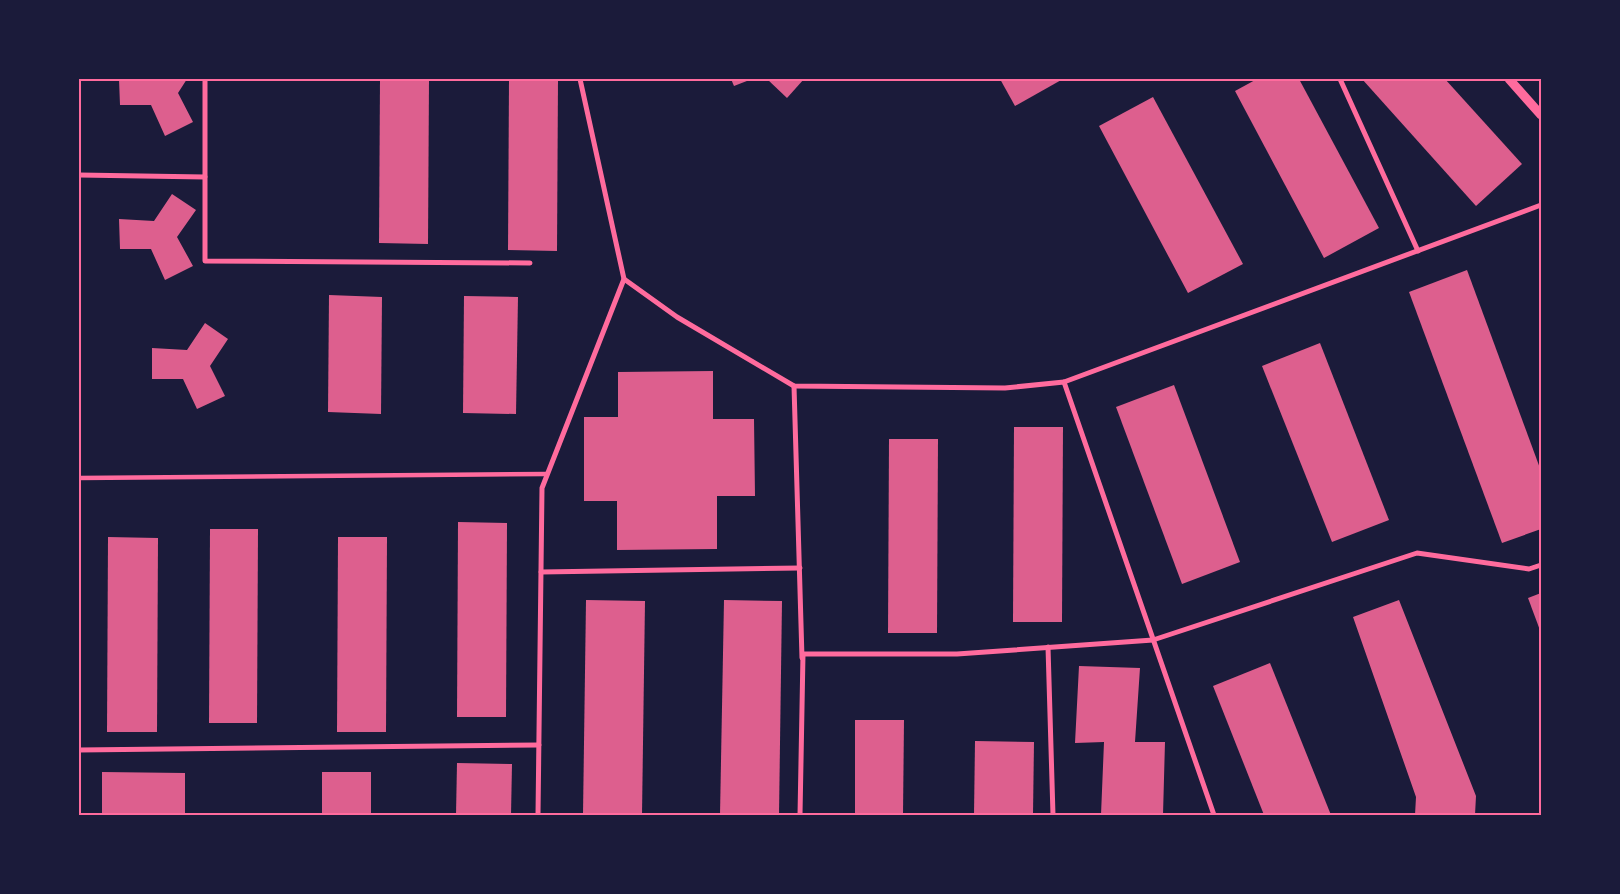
<svg xmlns="http://www.w3.org/2000/svg" width="1620" height="894" font-family="'Alegreya Sans',sans-serif">
	<rect width="100%" height="100%" fill="#1b1b3a"/>
	<g fill="#dd5f8e">
		<polygon points="119,79 187,79 178,93 193,122 165,136 151,105 120,105"/>
		<polygon points="380,79 429,79 428,244 379,243"/>
		<polygon points="509,79 558,79 557,251 508,250"/>
		<polygon points="731,79 752,79 734,86"/>
		<polygon points="767,79 804,79 787,98"/>
		<polygon points="1000,79 1063,79 1015,106"/>
		<polygon points="1257,79 1299,79 1379,228 1324,258 1235,91"/>
		<polygon points="1362,79 1445,79 1522,164 1476,206"/>
		<polygon points="1153,97 1243,264 1188,293 1099,126"/>
		<polygon points="172,194 196,210 177,237 193,266 165,280 151,249 120,249 119,219 154,221"/>
		<polygon points="1467,270 1541,471 1541,529 1502,543 1409,292"/>
		<polygon points="329,295 382,297 381,414 328,412"/>
		<polygon points="464,296 518,297 516,414 463,413"/>
		<polygon points="205,323 228,339 210,366 225,396 197,409 183,379 152,379 152,348 187,350"/>
		<polygon points="1320,343 1389,520 1332,542 1262,366"/>
		<polygon points="713,371 713,419 754,419 755,496 717,496 717,549 617,550 617,501 584,501 584,417 618,417 618,372"/>
		<polygon points="1174,385 1240,562 1182,584 1116,407"/>
		<polygon points="1014,427 1063,427 1062,622 1013,622"/>
		<polygon points="889,439 938,439 937,633 888,633"/>
		<polygon points="458,522 507,523 506,717 457,717"/>
		<polygon points="210,529 258,529 257,723 209,723"/>
		<polygon points="108,537 158,538 157,732 107,732"/>
		<polygon points="338,537 387,537 386,732 337,732"/>
		<polygon points="1541,593 1541,633 1528,598"/>
		<polygon points="586,600 645,601 642,815 583,815"/>
		<polygon points="724,600 782,601 779,815 720,815"/>
		<polygon points="1399,600 1476,796 1475,815 1415,815 1416,797 1353,617"/>
		<polygon points="1270,663 1331,815 1264,815 1213,686"/>
		<polygon points="1079,666 1140,668 1135,742 1165,742 1163,815 1101,815 1104,742 1075,743"/>
		<polygon points="855,720 904,720 903,815 855,815"/>
		<polygon points="975,741 1034,742 1033,815 974,815"/>
		<polygon points="457,763 512,764 511,815 456,815"/>
		<polygon points="102,772 185,773 185,815 102,815"/>
		<rect x="322" y="772" width="49" height="43"/>
	</g>
	<g fill="none" stroke-linecap="round" stroke-linejoin="round">
		<polyline stroke="#ff6b9d" stroke-width="4.5" points="79,478 547,474"/>
		<g stroke="#ff6b9d" stroke-width="5">
			<polyline points="580,79 624,279 677,317 794,386 1005,388 1064,382 1541,205"/>
			<polyline points="1340,79 1418,251"/>
			<polyline points="79,175 205,177 205,79"/>
			<polyline points="205,177 205,261 530,263"/>
			<polyline points="1064,382 1214,815"/>
			<polyline points="794,386 802,658"/>
			<polyline points="541,572 800,568"/>
			<polyline points="1048,647 1053,815"/>
			<polyline points="79,750 539,745"/>
			<polyline points="538,815 542,488 624,279"/>
			<polyline points="800,815 803,654 957,654 1153,640 1417,553 1529,569 1541,565"/>
		</g>
		<polyline stroke="#ff6b9d" stroke-width="9" points="1509,79 1541,115"/>
	</g>
	<rect width="1620" height="894" fill="none" stroke="#1b1b3a" stroke-width="160"/>
	<rect x="80" y="80" width="1460" height="734" fill="none" stroke="#ff6b9d" stroke-width="2"/>
</svg>
